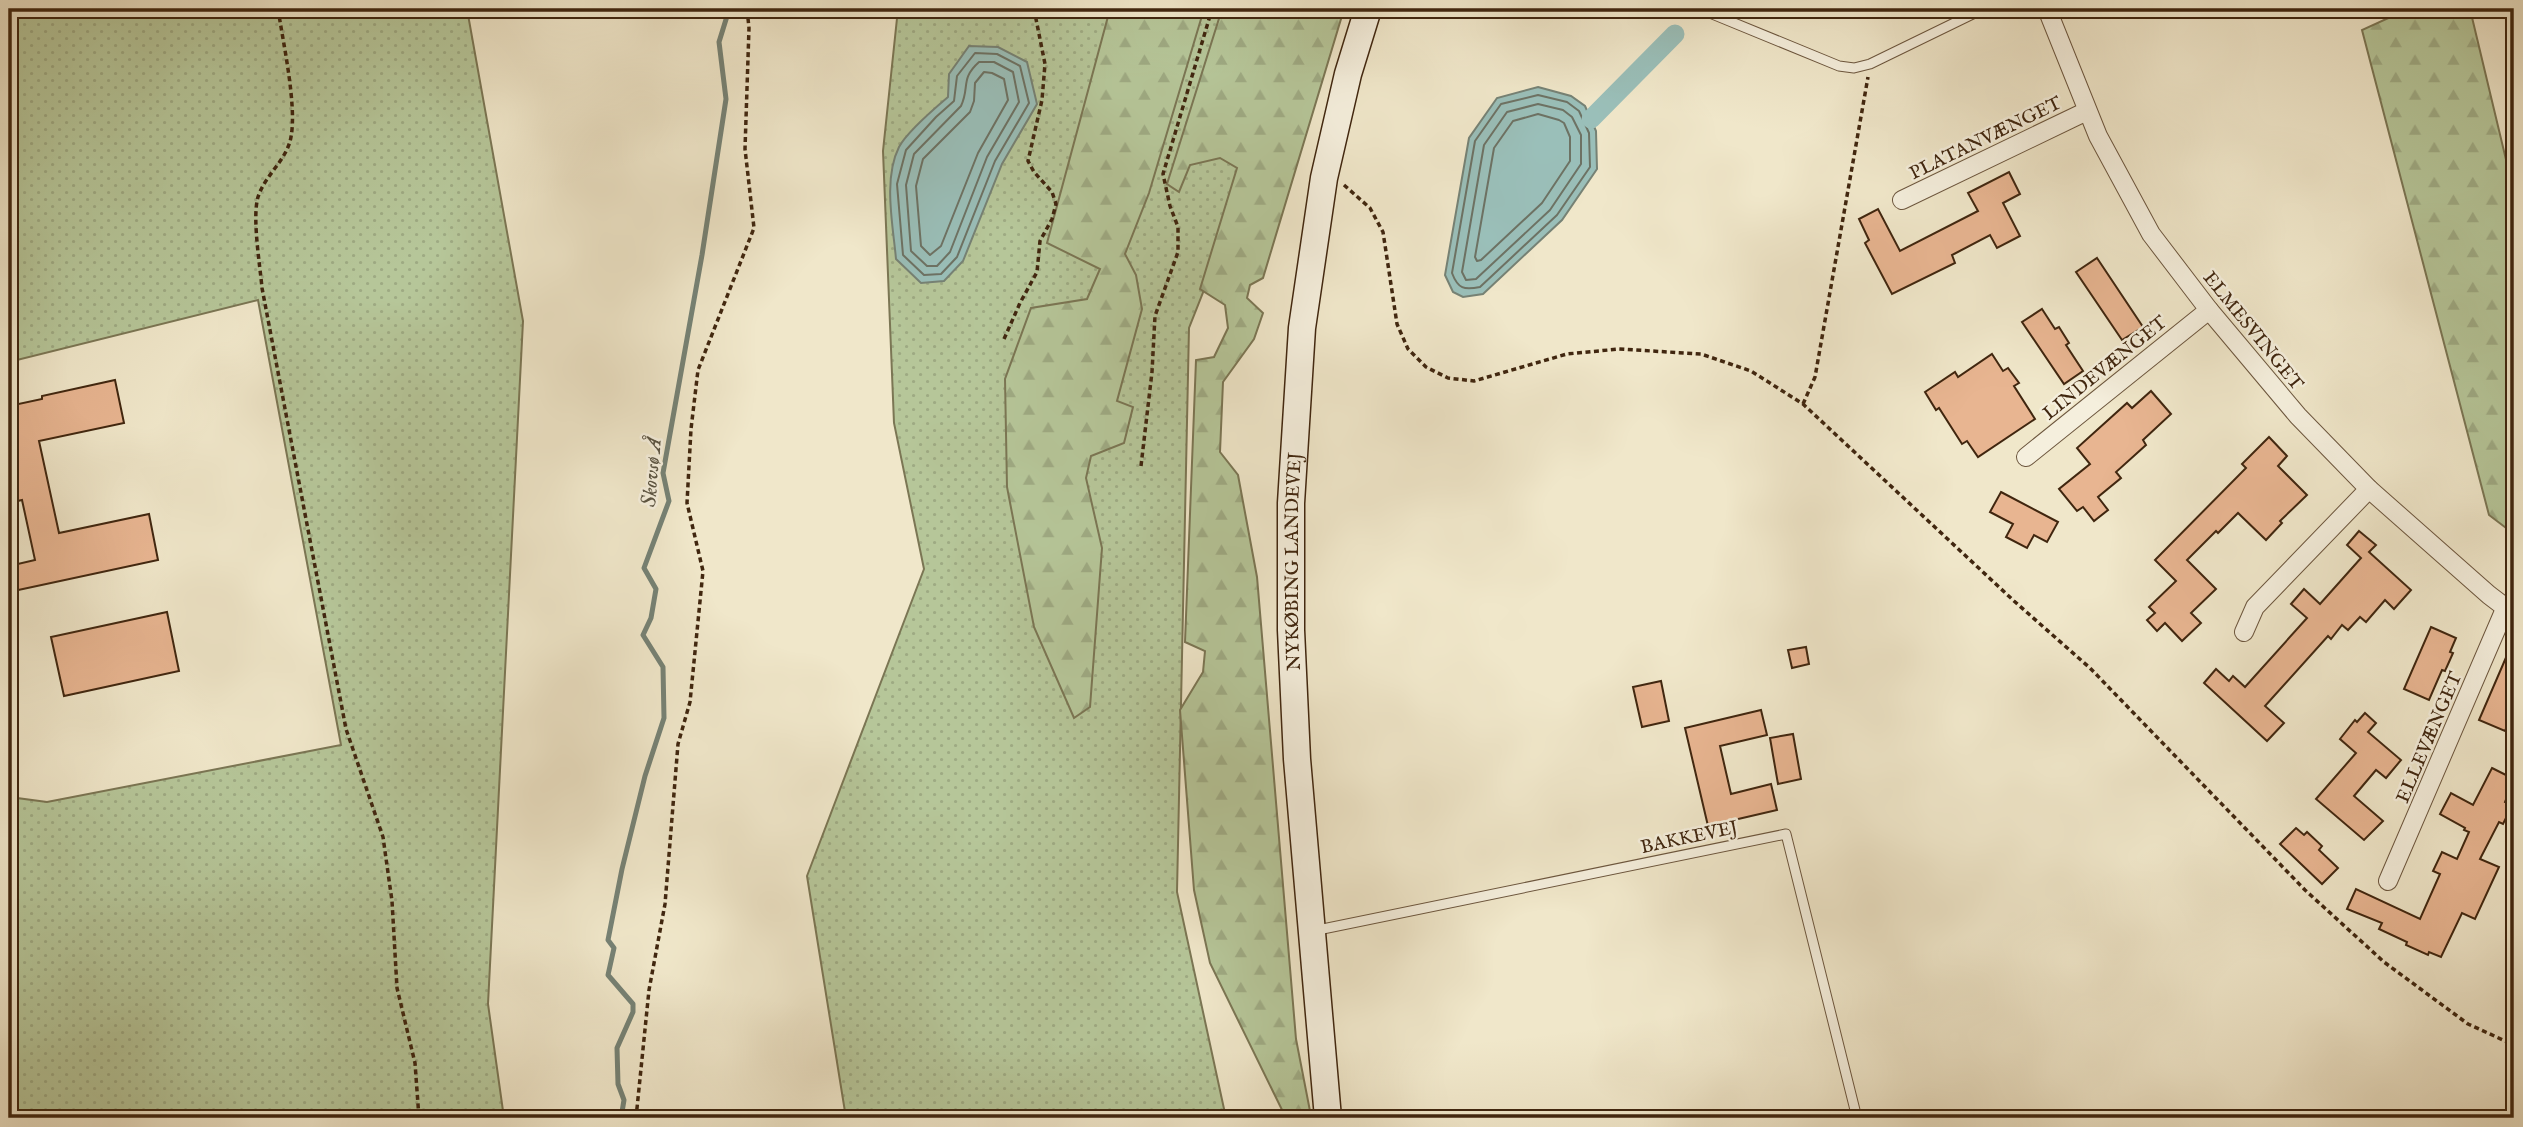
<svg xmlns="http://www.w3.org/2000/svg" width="2523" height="1127" font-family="'IM FELL English',serif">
	<defs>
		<pattern id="grass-dots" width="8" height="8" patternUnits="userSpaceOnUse" patternTransform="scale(1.75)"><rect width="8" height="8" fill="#b6c699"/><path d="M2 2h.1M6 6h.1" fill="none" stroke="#9eaa83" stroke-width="1.8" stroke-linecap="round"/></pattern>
		<pattern id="forest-firs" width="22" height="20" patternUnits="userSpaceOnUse" patternTransform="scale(1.75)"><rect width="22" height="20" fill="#b6c699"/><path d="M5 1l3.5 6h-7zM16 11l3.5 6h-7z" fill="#9eaa83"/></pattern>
	</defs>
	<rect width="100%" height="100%" fill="#f0e7ca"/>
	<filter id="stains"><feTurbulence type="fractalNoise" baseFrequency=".00286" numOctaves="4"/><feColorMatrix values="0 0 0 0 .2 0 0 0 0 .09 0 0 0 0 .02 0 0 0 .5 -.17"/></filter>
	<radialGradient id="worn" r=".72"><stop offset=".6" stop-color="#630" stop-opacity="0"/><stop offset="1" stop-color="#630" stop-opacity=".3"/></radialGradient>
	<g fill="url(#grass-dots)" stroke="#7b7654" stroke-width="2">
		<polygon points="9,9 467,9 523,321 488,1004 504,1118 9,1118 9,797 47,802 341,745 258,300 9,362"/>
		<polygon points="898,9 1315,9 1189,328 1177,892 1226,1118 846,1118 807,876 924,569 894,423 883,151"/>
	</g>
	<g fill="url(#forest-firs)" stroke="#7b7654" stroke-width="2">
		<polygon points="1110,9 1204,9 1149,193 1125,254 1136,275 1142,309 1117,401 1133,407 1124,443 1091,456 1086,478 1102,548 1090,707 1074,718 1034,627 1007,487 1005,379 1031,308 1087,299 1100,269 1047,243"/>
		<polygon points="1222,9 1344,9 1263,278 1250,285 1247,298 1263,313 1254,339 1223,382 1220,452 1238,475 1257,577 1296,1039 1310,1111 1305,1118 1286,1118 1210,963 1194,890 1180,710 1203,672 1205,651 1185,642 1196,360 1214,357 1228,328 1225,305 1200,289 1237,168 1220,158 1190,165 1179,192 1167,184"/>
		<polygon points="2408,9 2470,9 2514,193 2514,534 2489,515 2362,30"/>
	</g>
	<g fill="#9abfb9" stroke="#768275" stroke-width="2">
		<path d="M969 46 998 47 1027 62 1037 104 1002 164 963 261 944 281 921 283 896 259C893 225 883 179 899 147 907 132 935 108 948 97L949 74Z"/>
		<polygon points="1538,87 1571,96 1585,106 1596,131 1597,169 1562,220 1483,294 1463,297 1453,292 1445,275 1469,138 1497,98"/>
	</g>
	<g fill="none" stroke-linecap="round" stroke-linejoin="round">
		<g stroke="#6d7264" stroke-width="2">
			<polygon points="975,53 997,54 1020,66 1029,103 995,161 957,257 941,274 924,275 903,255 897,184 906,150 936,117 954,101 957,76"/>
			<path d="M979 62H994L1013 72 1019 102 987 157 950 252 937 266H927L911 251 906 185 914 154 961 106C970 87 960 79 979 62Z"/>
			<polygon points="984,72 992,73 1004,79 1008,100 978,153 941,246 930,255 921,246 916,186 923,159 970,112 974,101 975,83"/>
			<path d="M1538 95 1567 102 1579 111 1589 133 1590 167 1557 215 1480 287C1464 290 1458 289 1452 273L1475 141 1501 104Z"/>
			<polygon points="1538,104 1563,110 1572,117 1581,135 1581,164 1550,210 1476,279 1466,280 1462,272 1484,145 1507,112"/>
			<polygon points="1538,114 1559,120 1564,123 1570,137 1570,161 1542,203 1481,260 1477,261 1475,257 1494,148 1513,121"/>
		</g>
		<polyline stroke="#768275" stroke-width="5" points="621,1118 624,1100 618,1084 617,1048 633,1012 633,1004 608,975 614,948 608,940 622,869 645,776 664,718 663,667 643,635 651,618 656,589 644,568 669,501 663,473 702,255 726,99 719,42 728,13 725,9"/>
		<polyline stroke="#9abfb9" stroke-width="19" points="1591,119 1675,34"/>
	</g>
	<g fill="#e8b591" stroke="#40260f" stroke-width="2">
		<polygon points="2009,172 2020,194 2003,203 2020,236 1997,248 1990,235 1952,255 1955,263 1892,294 1865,243 1869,240 1859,219 1878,209 1900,251 1978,211 1968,193"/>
		<polygon points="2097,258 2143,327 2122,340 2076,272"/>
		<polygon points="2042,309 2055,329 2059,327 2069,343 2066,345 2083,371 2064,384 2022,322"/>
		<polygon points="1992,354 2003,371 2008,368 2019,383 2014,386 2035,419 1978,457 1967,441 1962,444 1939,408 1936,410 1925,392 1955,372 1958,377"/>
		<polygon points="115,380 124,423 39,441 59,533 149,514 158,560 9,592 9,566 35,560 22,500 9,503 9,406 42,399 42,396"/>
		<polygon points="2151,391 2171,414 2143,440 2146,445 2116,472 2121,478 2098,497 2108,510 2094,521 2083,507 2077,511 2059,489 2090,464 2077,448 2127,403 2132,408"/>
		<polygon points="2269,437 2287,456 2278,466 2307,495 2280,521 2282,523 2266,540 2238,513 2218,533 2216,531 2187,560 2216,589 2191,613 2201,623 2182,641 2165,623 2157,631 2147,620 2155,613 2149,607 2176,581 2155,560 2246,468 2242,464"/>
		<polygon points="2001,492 2058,522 2047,542 2034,535 2027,548 2006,537 2013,524 1990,512"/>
		<polygon points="2359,531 2376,545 2369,552 2411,590 2394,609 2385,600 2366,622 2360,617 2348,630 2342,625 2331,639 2328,636 2265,706 2284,723 2267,741 2204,683 2216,669 2229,681 2233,676 2245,687 2307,618 2291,604 2304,589 2320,604 2361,558 2347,545"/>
		<polygon points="167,612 179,671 64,696 51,637"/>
		<polygon points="2431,627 2456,638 2450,652 2453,653 2445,671 2442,670 2429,700 2404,689"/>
		<polygon points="2514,639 2514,710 2505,731 2479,720"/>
		<polygon points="1806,647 1809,664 1792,668 1788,650"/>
		<polygon points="1661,681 1669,721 1642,727 1633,687"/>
		<polygon points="1761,710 1767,735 1720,746 1731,794 1771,784 1777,810 1708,826 1685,728"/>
		<polygon points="2365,713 2376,723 2368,732 2401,760 2386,778 2376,770 2354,796 2383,821 2364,840 2316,799 2356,753 2340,739 2355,720 2357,722"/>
		<polygon points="1793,734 1801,779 1778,784 1770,738"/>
		<polygon points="2492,768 2514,779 2505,802 2512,806 2503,824 2499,822 2480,859 2499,867 2475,919 2462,913 2441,957 2429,952 2428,955 2406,945 2407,942 2379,929 2382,923 2347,909 2356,889 2420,919 2440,874 2433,871 2442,852 2457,859 2469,832 2464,830 2465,828 2440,814 2451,793 2473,805"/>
		<polygon points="2296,828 2304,835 2307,832 2322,846 2319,850 2338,868 2322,884 2280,844"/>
	</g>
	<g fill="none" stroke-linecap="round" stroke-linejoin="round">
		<g stroke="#6c563e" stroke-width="11">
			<g id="service">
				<polyline points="1700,9 1839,66 1854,68 1870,64 1983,9"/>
				<polyline points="1313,931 1786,834 1857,1118"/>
			</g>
		</g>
		<g stroke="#6c563e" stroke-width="20">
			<g id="minor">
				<polyline points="2047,9 2098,136 2151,234 2209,310 2298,416 2369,489 2489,595 2514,614"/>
				<polyline points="1902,200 2087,111"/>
				<polyline points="2026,457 2209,310"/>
				<polyline points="2244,632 2255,607 2369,489"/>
				<polyline points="2388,881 2505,609"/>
			</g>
		</g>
		<g stroke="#40260f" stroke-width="29">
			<g id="secondary">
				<path id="s1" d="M1328 1118 1297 759 1291 630V503L1302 328 1324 178 1348 74 1368 9"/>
			</g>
		</g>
		<g stroke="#40260f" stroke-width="3.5" stroke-dasharray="5 3.5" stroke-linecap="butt">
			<path d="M278 9C283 42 297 105 291 137 287 160 265 175 258 197 252 218 260 265 262 288L346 729 383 837 392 901 397 988 415 1063 419 1118"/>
			<polyline points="1344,185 1370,208 1383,232 1397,324 1408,349 1426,367 1448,378 1474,381 1567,354 1619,349 1701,354 1751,371 1803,404 2014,601 2090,668 2305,890 2384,962 2468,1024 2514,1045"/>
			<polyline points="1004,339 1020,303 1037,272 1040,241 1052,219 1056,204 1052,192 1034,172 1028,161 1042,100 1045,64 1034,9"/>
			<polyline points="1803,404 1815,377 1868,77"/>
			<polyline points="1141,466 1152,372 1155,316 1178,252 1178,227 1170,206 1163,174 1212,9"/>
			<polyline points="636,1118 649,990 665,904 678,744 690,702 703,571 687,503 691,429 698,370 754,228 745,149 749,28 747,9"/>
		</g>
		<use href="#service" stroke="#f5efdd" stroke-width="9"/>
		<use href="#minor" stroke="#f5efdd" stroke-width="18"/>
		<use href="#secondary" stroke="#f5efdd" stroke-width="26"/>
	</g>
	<g text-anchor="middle" stroke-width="5" stroke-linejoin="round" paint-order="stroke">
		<g font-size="19" fill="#40260f" stroke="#f5efdd">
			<text transform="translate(1985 137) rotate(-26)" y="7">PLATANVÆNGET</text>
			<text transform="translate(2254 330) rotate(51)" y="7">ELMESVINGET</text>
			<text transform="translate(2104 367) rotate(-39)" y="7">LINDEVÆNGET</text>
			<text dy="7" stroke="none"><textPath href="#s1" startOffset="558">NYKØBING LANDEVEJ</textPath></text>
			<text transform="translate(2428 737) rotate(-67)" y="7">ELLEVÆNGET</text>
			<text transform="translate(1689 836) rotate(-12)" y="7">BAKKEVEJ</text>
		</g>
		<g font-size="21" font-style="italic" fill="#5b5442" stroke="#f5efdd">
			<text transform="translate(651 472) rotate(-85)" y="7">Skovsø Å</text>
		</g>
	</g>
	<rect width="2523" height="1127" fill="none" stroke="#f0e7ca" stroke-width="35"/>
	<rect x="10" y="10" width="2502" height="1106" fill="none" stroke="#40260f" stroke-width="3.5"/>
	<rect x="18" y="18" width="2488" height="1092" fill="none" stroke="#40260f" stroke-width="2"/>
	<rect width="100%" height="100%" filter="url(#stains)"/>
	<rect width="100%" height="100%" fill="url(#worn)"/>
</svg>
